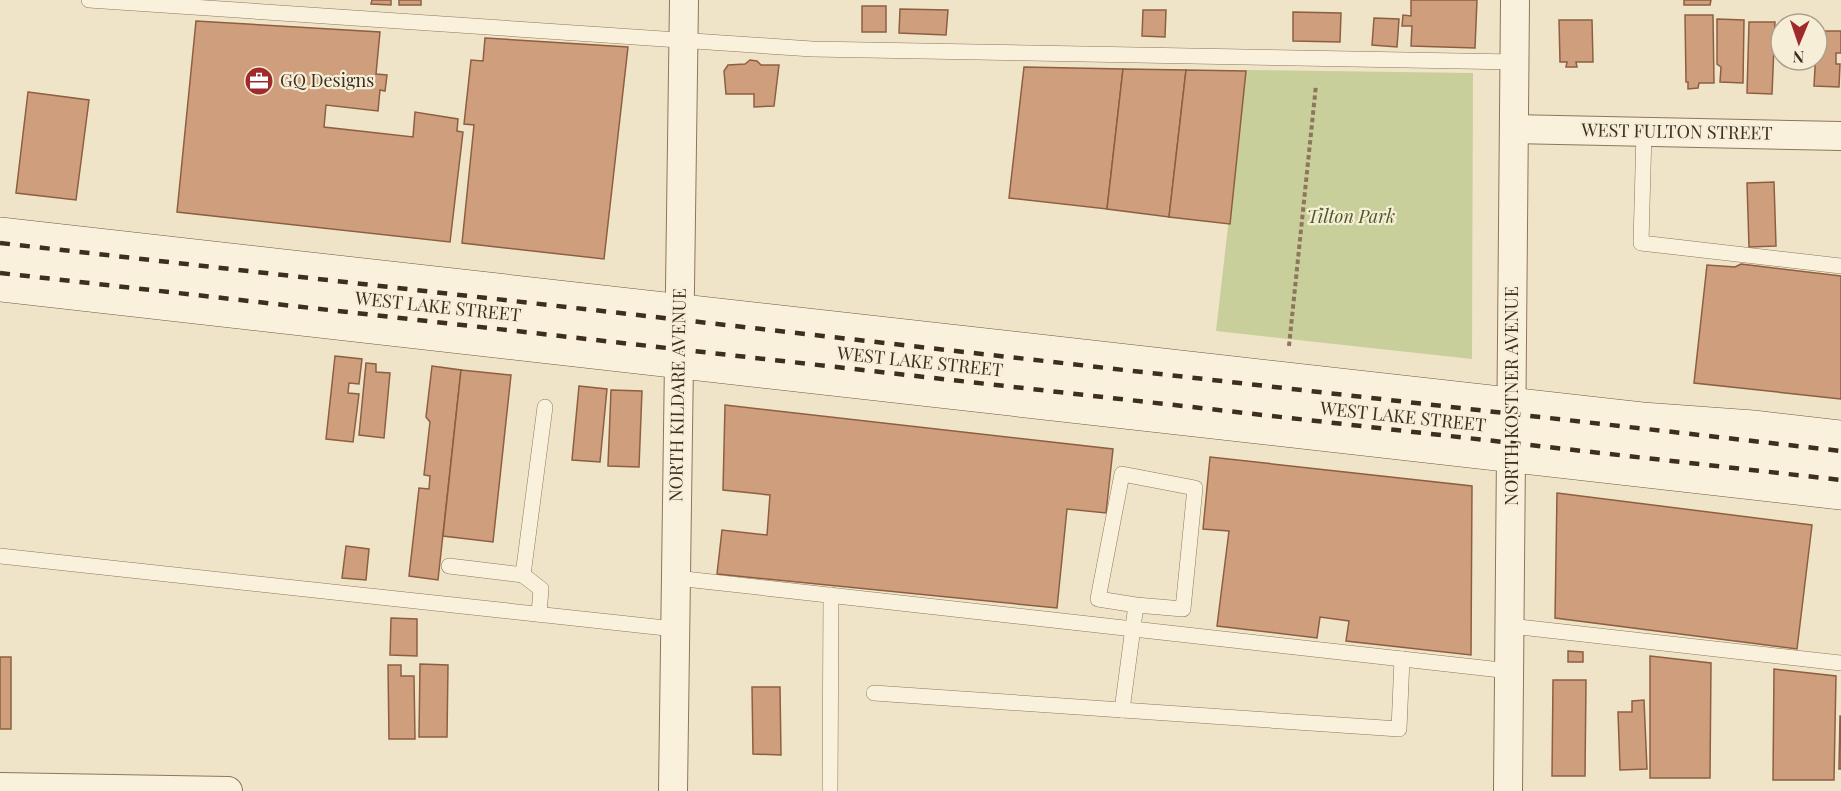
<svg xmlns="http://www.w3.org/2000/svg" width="1841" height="791" font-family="'Playfair Display',serif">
	<rect width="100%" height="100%" fill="#f0e4c8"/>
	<polygon fill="#c9cf9b" points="1246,70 1473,73 1472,359 1216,331"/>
	<g fill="#cf9f7d" stroke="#8d5f41" stroke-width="1.5">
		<polygon points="372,0 391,0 391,5 371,4"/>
		<rect x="399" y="0" width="22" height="5"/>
		<polygon points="1411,0 1477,0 1475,48 1411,46 1412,26 1402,26 1403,15 1411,16"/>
		<polygon points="1684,0 1711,0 1710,5 1684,5"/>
		<rect x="862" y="6" width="24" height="26"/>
		<polygon points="900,9 948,10 946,35 899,33"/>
		<polygon points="1143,10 1166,10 1165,37 1142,36"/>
		<polygon points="1293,12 1341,13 1340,42 1293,41"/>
		<polygon points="1685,15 1713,15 1714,83 1699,83 1698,88 1688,89 1688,82 1686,82"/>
		<polygon points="1374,18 1399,19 1397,47 1372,45"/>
		<polygon points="1717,19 1744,20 1743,83 1720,82 1721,67 1717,64"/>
		<polygon points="1559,20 1592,20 1593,62 1576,62 1577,67 1566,67 1567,62 1560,62"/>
		<polygon points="196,21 380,32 376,74 387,75 385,91 380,90 378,111 326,105 324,127 413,137 415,112 458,119 457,131 463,132 450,242 177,212"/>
		<polygon points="1749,22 1775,22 1772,94 1747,93"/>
		<polygon points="1817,31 1841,31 1841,53 1836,53 1836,64 1840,64 1839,87 1814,86"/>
		<polygon points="485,38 628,47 604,259 462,243 474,125 464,124 471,60 483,61"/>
		<polygon points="750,60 757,61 761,65 779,65 774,106 754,107 754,94 726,94 724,71 728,65 745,64"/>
		<polygon points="1024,67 1123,69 1107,209 1009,198"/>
		<polygon points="1123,69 1186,70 1169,217 1107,209"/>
		<polygon points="1186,70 1246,71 1230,224 1169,217"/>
		<polygon points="28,92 89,100 76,200 16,193"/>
		<polygon points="1774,182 1776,246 1749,247 1747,183"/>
		<polygon points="1741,264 1841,276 1841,399 1694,383 1707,265 1735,267"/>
		<polygon points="335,356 362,359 359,384 349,383 348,393 359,394 353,442 326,439"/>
		<polygon points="366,363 376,364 376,372 390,373 384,438 359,435"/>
		<polygon points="432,366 461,370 438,580 409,576 419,488 429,489 430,476 424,475 430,422 426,417"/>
		<polygon points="461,370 511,375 493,542 443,536"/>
		<polygon points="579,386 607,389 600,462 572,460"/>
		<polygon points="611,390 642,391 639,467 608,466"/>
		<polygon points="725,405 1113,449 1106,513 1067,509 1057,608 717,574 722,530 767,535 770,495 723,490"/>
		<polygon points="1210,457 1472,486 1471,655 1346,641 1349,621 1320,617 1317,638 1217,626 1229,531 1203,529"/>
		<polygon points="1557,493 1812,525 1797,649 1555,618"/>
		<polygon points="346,546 369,549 366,580 342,578"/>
		<polygon points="391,618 417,619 417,656 390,655"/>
		<polygon points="1568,651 1583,652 1583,662 1568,662"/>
		<polygon points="1650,656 1711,663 1710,778 1650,778"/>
		<rect x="0" y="657" width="11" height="72"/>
		<polygon points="420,664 448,665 447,737 419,737"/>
		<polygon points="388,665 401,665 401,676 414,676 415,739 389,739"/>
		<polygon points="1774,669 1836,676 1834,780 1773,780"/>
		<polygon points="1553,680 1586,680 1585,776 1552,776"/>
		<polygon points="752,687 780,687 781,755 753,754"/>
		<polygon points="1644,700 1647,769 1620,770 1618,712 1632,712 1632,701"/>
		<polygon points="1840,716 1841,716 1841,769 1839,769"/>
	</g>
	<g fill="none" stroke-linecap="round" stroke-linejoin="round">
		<g stroke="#8d765c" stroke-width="16">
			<g id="service">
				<polyline points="89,0 812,49 1515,62"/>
				<polyline points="1644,132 1641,243 1841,266"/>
				<polyline points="0,556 675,629"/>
				<polyline points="449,566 523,575 545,407"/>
				<polyline points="523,575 541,589 539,614"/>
				<polyline points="676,578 1510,671"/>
				<polyline points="1510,626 1841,663"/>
				<polyline points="874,693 1399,729 1402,659"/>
				<polyline points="1122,710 1136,605 1183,609 1195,488 1122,474 1098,599 1136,605"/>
				<polyline points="830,791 831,595"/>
			</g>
		</g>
		<g stroke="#8d765c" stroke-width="30">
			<g id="minor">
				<polyline points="1514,129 1841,136"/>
				<polyline points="0,787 228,791"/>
				<polyline points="673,791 684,0"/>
				<polyline points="1508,791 1515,0"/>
			</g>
		</g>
		<g stroke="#6f573f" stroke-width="34">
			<g id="secondary">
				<polyline points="0,234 1642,419 1753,427 1841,437"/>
				<polyline points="0,258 1841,466"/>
				<polyline points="0,285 1841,493"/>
			</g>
		</g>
		<polyline stroke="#8d765c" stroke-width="4" stroke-dasharray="4.5 3" stroke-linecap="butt" points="1289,346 1316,85"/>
		<use href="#service" stroke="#faf1dc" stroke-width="15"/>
		<use href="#minor" stroke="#faf1dc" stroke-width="28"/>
		<use href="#secondary" stroke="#faf1dc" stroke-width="33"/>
		<g stroke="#3d2e20" stroke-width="4.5" stroke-dasharray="10 10" stroke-linecap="butt">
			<polyline points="0,243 1841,451"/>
			<polyline points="0,273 1841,480"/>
		</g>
	</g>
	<defs>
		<g id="office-disc" transform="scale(1.5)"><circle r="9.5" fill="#9e2a2b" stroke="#f7eed8"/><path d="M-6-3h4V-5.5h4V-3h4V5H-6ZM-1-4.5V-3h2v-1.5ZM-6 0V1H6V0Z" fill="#fff"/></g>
	</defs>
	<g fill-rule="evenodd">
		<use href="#office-disc" x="259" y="81"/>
	</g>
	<g text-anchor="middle" stroke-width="4.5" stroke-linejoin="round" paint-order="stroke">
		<g font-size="18" fill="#3d2e20" stroke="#f7eed8" text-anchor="start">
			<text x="280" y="87">GQ Designs</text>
		</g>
		<g font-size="18" fill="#3d2e20" stroke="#f7eed8">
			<text transform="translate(1677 132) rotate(1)" y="6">WEST FULTON STREET</text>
			<text transform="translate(438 307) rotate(6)" y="6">WEST LAKE STREET</text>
			<text transform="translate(920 362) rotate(6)" y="6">WEST LAKE STREET</text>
			<text transform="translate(678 395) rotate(-89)" y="6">NORTH KILDARE AVENUE</text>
			<text transform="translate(1512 396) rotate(-90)" y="6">NORTH KOSTNER AVENUE</text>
			<text transform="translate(1403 417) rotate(6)" y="6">WEST LAKE STREET</text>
		</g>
		<g font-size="18" font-style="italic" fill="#4d5a26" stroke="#f7eed8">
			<text x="1351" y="223">Tilton Park</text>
		</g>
	</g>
	<g transform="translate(1799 42) rotate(182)"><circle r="28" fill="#f7eed8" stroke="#ada18e" stroke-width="1.5"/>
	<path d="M0-4.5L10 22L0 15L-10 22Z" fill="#9e2a2b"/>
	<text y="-9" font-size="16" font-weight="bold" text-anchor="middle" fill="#3d2e20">N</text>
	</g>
</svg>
